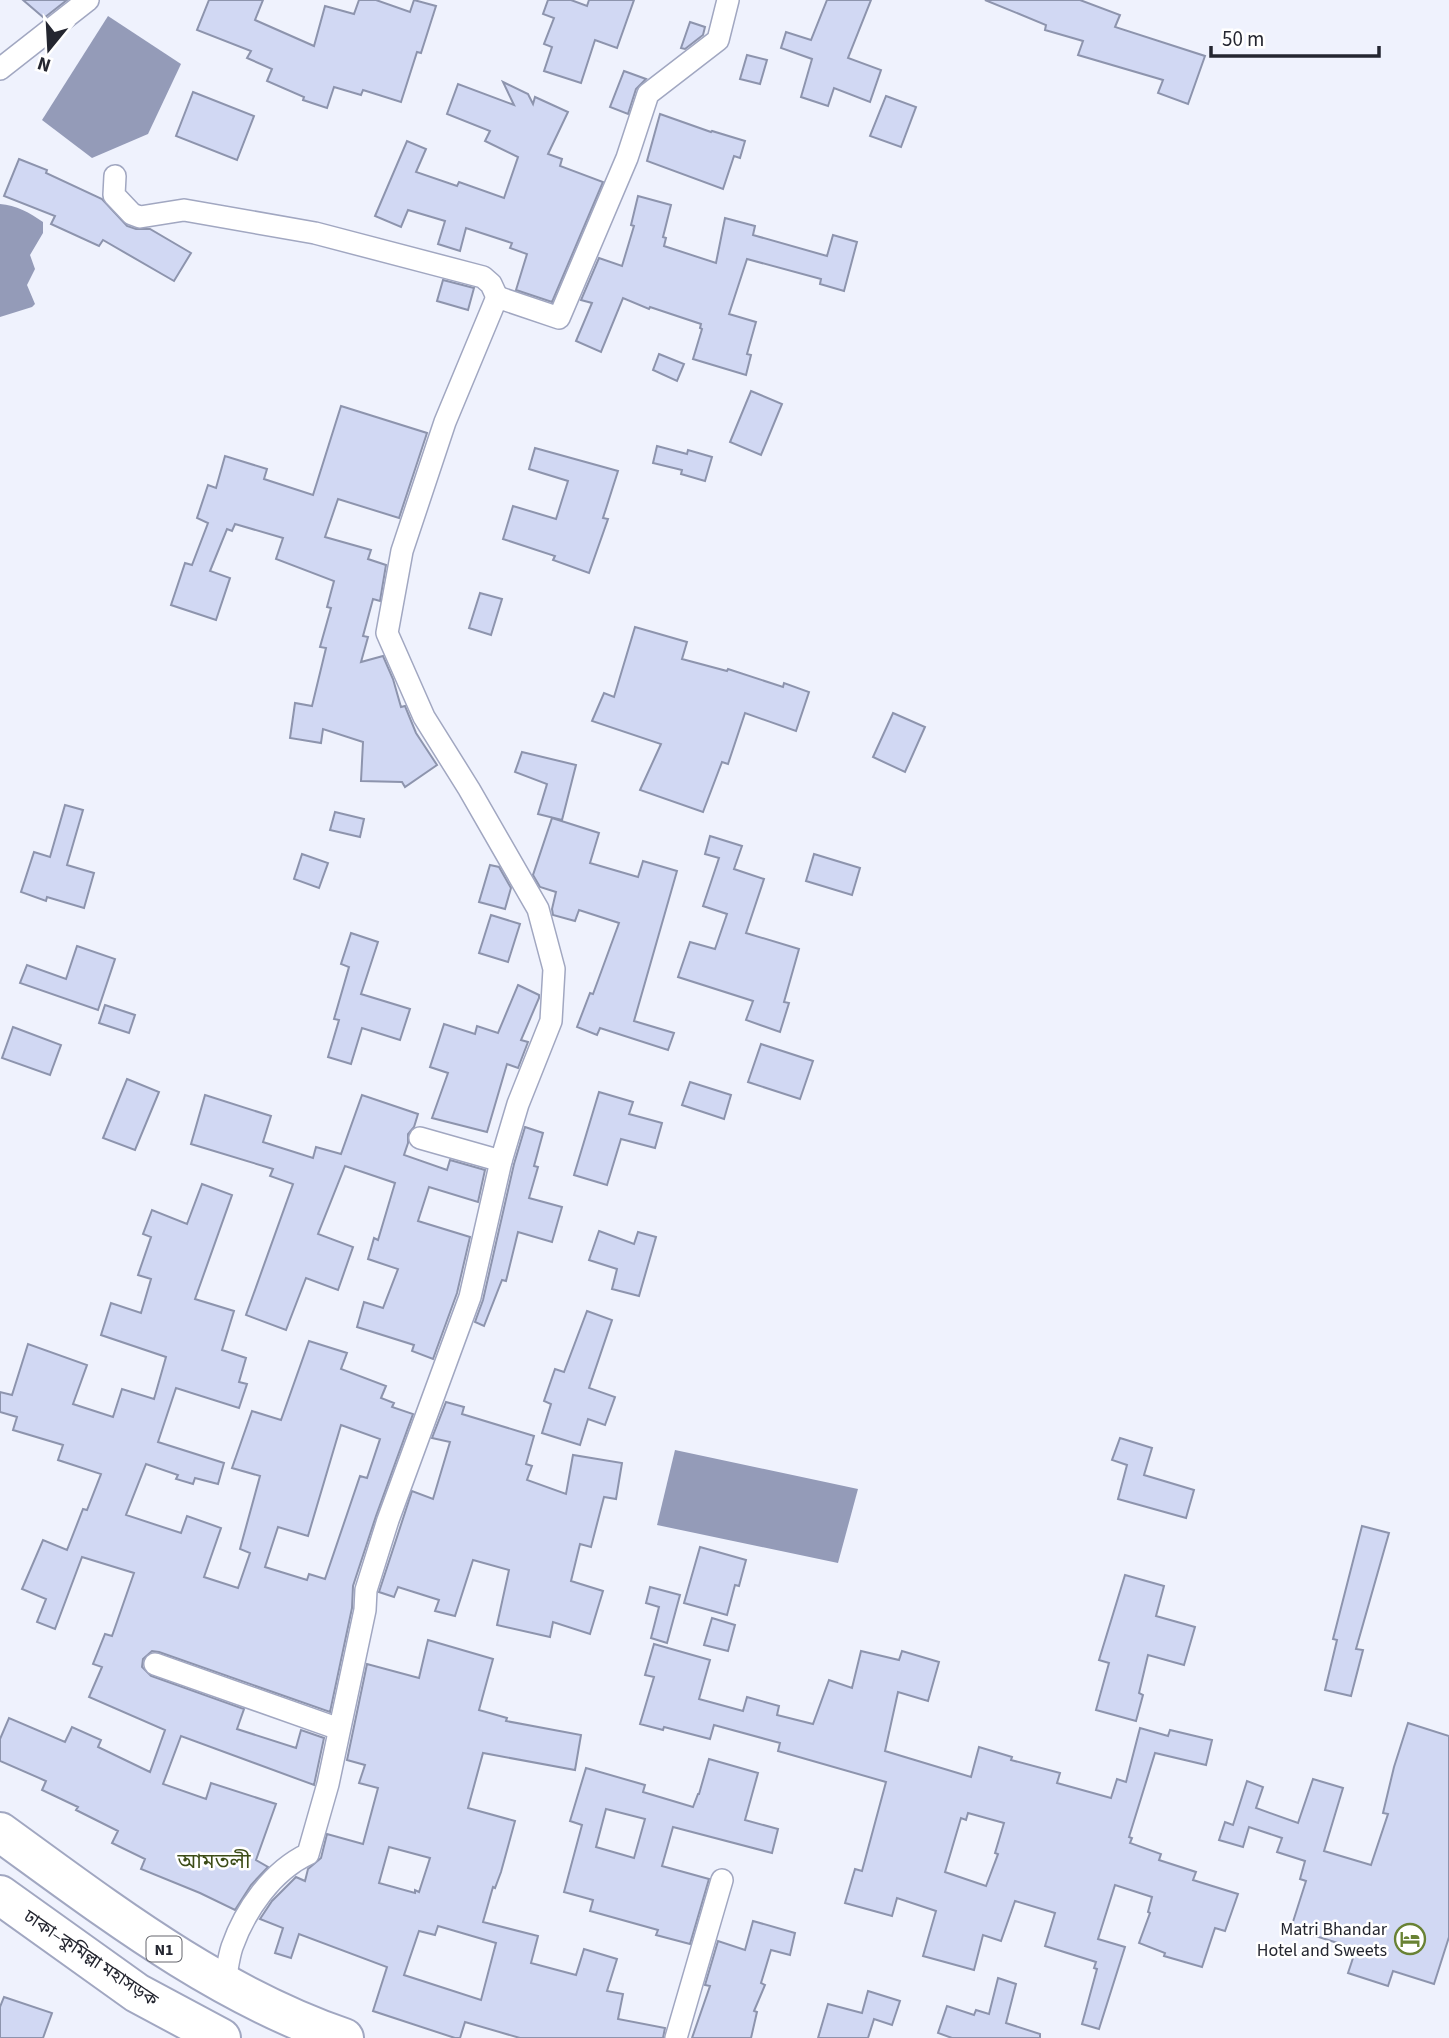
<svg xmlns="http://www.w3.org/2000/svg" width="1449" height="2038" font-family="'Source Sans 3','Noto Sans Bengali',sans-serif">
	<rect width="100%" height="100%" fill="#eff2fd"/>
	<g fill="#949bb8">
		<polygon points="108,16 181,64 148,134 92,158 42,120"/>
		<path d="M0 204C16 205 30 213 43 222V233L30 255 35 269 27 285 35 304 32 307 0 317Z"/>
		<polygon points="675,1450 858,1489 838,1563 657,1525"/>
	</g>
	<g fill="#d1d8f3" stroke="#8d94ad" stroke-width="2" fill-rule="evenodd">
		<polygon points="23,0 67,0 44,18"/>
		<polygon points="209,0 263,0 255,20 314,46 325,6 354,14 359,0 376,0 410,12 414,0 436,6 421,53 417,52 401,102 363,90 361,95 334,87 327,108 303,100 304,97 267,81 272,69 247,58 251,51 197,30"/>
		<polygon points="548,0 571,0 587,6 589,0 634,0 617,48 595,40 581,83 544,71 552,47 544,44 554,18 543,14"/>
		<polygon points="827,0 871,0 848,58 881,70 870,102 834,88 828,106 801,97 812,59 781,48 786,32 811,40"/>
		<polygon points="985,0 1080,0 1120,15 1115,27 1205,56 1188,104 1158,93 1163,80 1078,55 1083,41 1045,30 1046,25"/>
		<polygon points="690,22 705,27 703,35 685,49 681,48"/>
		<polygon points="747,55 767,60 760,84 740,79"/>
		<polygon points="624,71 646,79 636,89 628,114 610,107"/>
		<polygon points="503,82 528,94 533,104 535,97 568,112 548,154 562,159 560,166 603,182 552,302 516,290 527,254 510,248 512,243 466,228 460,251 438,244 445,221 408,210 401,227 375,216 407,141 426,149 416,172 457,186 459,182 504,198 518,157 485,141 490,131 447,114 458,84 514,105"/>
		<polygon points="193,92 254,116 237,160 176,136"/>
		<polygon points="886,96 916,107 901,147 870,136"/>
		<polygon points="660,114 711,132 712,131 745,141 740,158 734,156 723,189 647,161"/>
		<polygon points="19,159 47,170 46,173 102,199 127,226 136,229 150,229 191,253 174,281 103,240 99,246 51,224 55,216 4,196"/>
		<polygon points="638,196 671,205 663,237 666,238 664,246 716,263 725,218 755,226 753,235 827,256 833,235 857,242 844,291 820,284 821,279 747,259 729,314 756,322 747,354 751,355 746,375 693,359 702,329 700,328 701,324 650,307 649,309 623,298 601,352 576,341 592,303 581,300 599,258 622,266 634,226 631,225"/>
		<polygon points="443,280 474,288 468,310 437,301"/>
		<polygon points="659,354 684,364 677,381 653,370"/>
		<polygon points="751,391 782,404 761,455 730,442"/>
		<polygon points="341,406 427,433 399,518 338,499 325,537 371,550 368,559 386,565 380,601 373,599 363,636 368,637 361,662 383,656 393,679 401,707 405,706 416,733 437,765 405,787 402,782 361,781 363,742 323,729 321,743 290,738 295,703 312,706 326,648 320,647 331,608 327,607 334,581 276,559 283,538 235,524 232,531 227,529 210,571 230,578 216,620 171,605 185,563 192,565 208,523 197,518 208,485 216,488 225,456 267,469 264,479 313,495"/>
		<polygon points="657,446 687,454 688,450 712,457 705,481 681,474 682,470 653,463"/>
		<polygon points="535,448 618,471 603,518 608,519 589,573 553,560 555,556 503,539 513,506 556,519 568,481 529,469"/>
		<polygon points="480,593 502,599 491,635 469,628"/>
		<polygon points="635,627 687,642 682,659 727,671 728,669 783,687 784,683 809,692 796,731 745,713 728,764 722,762 703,812 640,790 661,744 592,721 604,693 614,697"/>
		<polygon points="893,713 925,727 905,772 873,757"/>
		<polygon points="522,752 576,765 562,820 538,814 547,784 515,772"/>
		<polygon points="65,805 83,810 67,865 94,873 84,908 47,897 46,901 21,892 34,852 50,857"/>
		<polygon points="335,812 364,819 360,837 330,830"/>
		<polygon points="552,818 599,833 590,863 638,877 643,861 677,871 634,1021 674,1033 668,1050 600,1028 597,1035 577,1027 590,993 593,994 619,923 579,910 575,921 553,915 552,909 556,892 540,887 533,875"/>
		<polygon points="710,836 742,846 734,869 764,879 746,933 799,949 784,1002 789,1003 780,1032 746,1020 753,1001 678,977 690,942 715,949 727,914 703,906 719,858 705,854"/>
		<polygon points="302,854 328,863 319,888 294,879"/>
		<polygon points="814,854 860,868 852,895 806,881"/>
		<polygon points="490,865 499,867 511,888 505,909 479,902"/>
		<polygon points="491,915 520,924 508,962 479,953"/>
		<polygon points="351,933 378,942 361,994 410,1009 400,1040 362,1028 351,1064 328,1057 339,1020 334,1019 349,967 341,964"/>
		<polygon points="77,946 115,959 98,1010 20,983 27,965 66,979"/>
		<polygon points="518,985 539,995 539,998 521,1040 528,1042 518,1068 507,1064 487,1132 432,1118 448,1073 430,1067 444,1024 475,1034 477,1026 498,1033"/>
		<polygon points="105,1005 135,1015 129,1033 99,1023"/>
		<polygon points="13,1027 61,1045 50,1075 2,1058"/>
		<polygon points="761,1044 813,1061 800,1099 748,1082"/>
		<polygon points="127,1079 159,1092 135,1150 103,1138"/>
		<polygon points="690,1082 731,1095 724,1119 682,1105"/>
		<polygon points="599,1092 633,1102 629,1114 662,1123 655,1148 621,1139 607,1185 574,1175"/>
		<polygon points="205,1095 271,1116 263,1142 313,1158 316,1147 341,1154 362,1095 418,1114 414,1127 408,1134 408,1143 404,1155 447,1170 450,1160 485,1170 478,1202 429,1187 418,1221 470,1237 457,1293 433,1359 412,1351 414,1345 357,1327 364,1302 383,1308 398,1269 368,1259 374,1238 378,1240 395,1183 345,1166 318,1234 353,1247 338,1290 306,1278 286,1330 246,1315 293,1184 270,1176 273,1169 191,1144"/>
		<polygon points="525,1127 543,1133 534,1166 538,1167 529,1198 562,1207 552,1242 518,1232 506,1281 502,1280 484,1326 475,1322 483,1300 514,1164"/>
		<path d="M202 1184 232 1195 195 1299 234 1311 222 1350 246 1358 239 1382 247 1384 239 1408 176 1388 158 1442 224 1463 218 1484 195 1478 193 1484 176 1479 178 1475 146 1464 126 1515 181 1533 187 1516 221 1528 204 1577 238 1588 250 1553 240 1549 260 1476 232 1468 252 1411 281 1420 309 1341 347 1353 341 1369 386 1386 381 1398 394 1403 392 1407 413 1414 376 1516 353 1586 352 1608 330 1712 159 1652 152 1651 143 1659 142 1667 151 1676 244 1709 237 1729 296 1748 301 1730 324 1738 314 1785 181 1736 163 1784 206 1799 211 1783 276 1804 256 1860 268 1867 251 1885 235 1910 200 1893 141 1869 145 1859 112 1843 118 1831 76 1810 78 1807 42 1790 46 1781 0 1761V1739L9 1718 65 1742 72 1727 101 1740 98 1747 150 1772 165 1730 89 1697 102 1667 93 1664 105 1634 112 1636 134 1573 82 1557 55 1629 37 1622 46 1599 22 1589 43 1540 67 1550 83 1509 87 1510 101 1474 58 1460 63 1445 13 1430 17 1417 0 1412V1392L12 1395 28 1344 87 1365 73 1404 113 1417 122 1389 154 1399 166 1357 101 1335 111 1303 141 1313 151 1279 138 1275 151 1237 143 1234 152 1210 187 1224ZM341 1425 380 1439 367 1478 360 1476 325 1579 309 1574 307 1580 265 1567 278 1527 308 1536Z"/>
		<polygon points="599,1231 634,1244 638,1232 656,1237 639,1296 612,1289 617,1269 589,1260"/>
		<polygon points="587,1311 612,1320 589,1388 615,1397 605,1425 588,1419 580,1445 542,1433 551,1404 544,1401 555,1369 564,1372"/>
		<polygon points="446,1402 464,1407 462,1414 534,1436 526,1464 532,1466 527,1480 566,1494 573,1455 622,1463 616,1499 604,1497 591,1547 580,1544 571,1581 603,1591 590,1634 553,1622 550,1637 497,1625 509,1570 473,1560 455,1616 435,1611 439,1600 398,1587 394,1597 379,1592 412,1491 433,1499 450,1442 432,1438"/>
		<polygon points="1120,1438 1152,1448 1144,1475 1194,1490 1186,1518 1118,1499 1127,1465 1112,1460"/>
		<polygon points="1362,1526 1389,1533 1356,1649 1363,1650 1351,1696 1325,1690 1337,1640 1333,1639"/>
		<polygon points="700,1547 746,1560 739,1586 735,1585 727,1615 684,1603"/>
		<polygon points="1125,1575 1164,1586 1156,1616 1195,1627 1184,1665 1148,1655 1139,1693 1143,1695 1136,1721 1096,1710 1109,1663 1099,1660"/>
		<polygon points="650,1587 680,1595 667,1643 651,1638 659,1607 646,1603"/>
		<polygon points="712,1618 735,1625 728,1651 704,1645"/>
		<path d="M428 1640 493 1659 479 1710 507 1718 506 1721 581 1735 575 1770 483 1753 468 1808 515 1821 501 1872 495 1888 493 1887 483 1922 538 1936 531 1963 576 1975 584 1949 617 1959 607 1991 623 1994 618 2019 665 2028 663 2038H520L465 2022 460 2038H455L373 2011 387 1967 299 1934 291 1958 275 1953 283 1928 260 1919 272 1901 296 1877 305 1881 308 1869 321 1858 327 1834 363 1844 378 1788 359 1783 365 1765 347 1760 367 1664 419 1678ZM389 1847 430 1858 419 1892 415 1890V1893L379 1883ZM438 1926 496 1943 481 2000 404 1975 419 1931 435 1935Z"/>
		<path d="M654 1644 710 1660 699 1699 743 1711 747 1697 779 1706 777 1715 813 1724 829 1680 852 1688 861 1651 899 1660 902 1651 939 1662 928 1701 898 1692 885 1751 971 1777 979 1747 1012 1757 1011 1760 1060 1773 1057 1783 1111 1798 1117 1779 1126 1782 1140 1728 1168 1736 1170 1730 1212 1740 1206 1765 1155 1753 1129 1837 1132 1838 1130 1843 1161 1854 1159 1860 1196 1872 1193 1880 1238 1894 1225 1931 1215 1928 1202 1967 1164 1956 1165 1953 1139 1943 1150 1913 1148 1912 1152 1897 1115 1885 1098 1939 1125 1947 1099 2029 1082 2024 1097 1969 1094 1968 1096 1962 1045 1946 1055 1913 1015 1901 1001 1941 983 1935 974 1970 923 1956 936 1911 897 1898 892 1916 845 1903 855 1869 862 1871 886 1782 778 1751 780 1743 714 1725 710 1739 664 1727 663 1730 640 1724 654 1677 645 1675ZM968 1813 1004 1823 995 1853 998 1854 986 1886 945 1872 961 1818 966 1820Z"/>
		<polygon points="1408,1723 1449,1736 1449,1937 1434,1984 1393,1971 1388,1986 1348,1973 1356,1949 1291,1928 1306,1881 1300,1879 1305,1861 1277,1852 1282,1838 1249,1827 1243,1847 1219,1840 1225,1822 1233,1825 1247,1781 1263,1787 1256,1808 1298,1823 1313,1779 1343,1788 1324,1851 1371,1865 1388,1814 1383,1813 1394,1767"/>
		<path d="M709 1759 758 1773 745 1820 778 1829 772 1853 673 1827 662 1866 709 1879 690 1944 656 1935 658 1930 590 1911 593 1900 564 1892 582 1825 570 1821 586 1768 645 1785 643 1792 693 1807 698 1794H699ZM606 1809 645 1819 634 1858 596 1847Z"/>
		<polygon points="753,1921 795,1933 790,1955 771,1950 761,1983 765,1985 754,2011 757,2012 751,2038 692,2038 710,1986 705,1985 718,1941 745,1950"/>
		<polygon points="998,1978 1016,1984 1006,2023 1040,2034 1040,2038 952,2038 938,2033 947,2006 974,2015 976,2010 989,2014"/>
		<polygon points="868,1991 900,2001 892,2025 874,2019 868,2038 818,2038 828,2004 862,2013"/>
		<polygon points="4,1997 52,2013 43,2038 0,2038 0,2007"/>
	</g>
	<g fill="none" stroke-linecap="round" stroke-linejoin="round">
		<g stroke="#a1a7c1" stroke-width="24">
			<g id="street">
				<polyline points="0,69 88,0"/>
				<polyline points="115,176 114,195 132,214 140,217 184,210 315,233 483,277 491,284 497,297"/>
				<polyline points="420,1138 501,1161"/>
				<polyline points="155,1664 339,1729"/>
				<path d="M224 1985C227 1973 228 1959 232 1947 245 1910 272 1871 308 1854L328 1784 365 1610 366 1590 388 1520 470 1297 501 1161 518 1104 551 1021 554 969 538 909 469 789 424 717 387 633 402 551 445 422 497 297 559 318 627 158 648 94 718 40 728 0"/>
				<polyline points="676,2038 722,1880"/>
			</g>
		</g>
		<g stroke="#a1a7c1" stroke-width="42">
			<g id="highway">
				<path d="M0 1832C109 1911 216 1994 344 2038"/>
				<polyline points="0,1895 137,1993 221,2038"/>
			</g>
		</g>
		<use href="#street" stroke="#fff" stroke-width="21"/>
		<use href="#highway" stroke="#fff" stroke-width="38"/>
	</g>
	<defs>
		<g id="hotel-ring" transform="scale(1.575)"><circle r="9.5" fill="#fff" stroke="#698234" stroke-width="1.5"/><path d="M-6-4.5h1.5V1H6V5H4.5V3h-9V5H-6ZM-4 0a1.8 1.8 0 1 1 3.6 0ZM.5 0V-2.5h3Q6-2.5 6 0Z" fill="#698234"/></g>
	</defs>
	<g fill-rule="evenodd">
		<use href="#hotel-ring" x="1410" y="1939"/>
	</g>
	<g text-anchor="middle" stroke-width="5" stroke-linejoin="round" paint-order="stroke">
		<rect fill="#fff" stroke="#66676e" stroke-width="2" x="146.5" y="1936.5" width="35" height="25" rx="5"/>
		<g font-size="16" font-weight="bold" fill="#242630">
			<text x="164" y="1955">N1</text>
		</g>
		<g font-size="18" fill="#242630" stroke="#fff" text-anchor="end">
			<text x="1387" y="1935">Matri Bhandar<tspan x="1387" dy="21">Hotel and Sweets</tspan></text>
		</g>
		<g font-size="18" fill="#242630" stroke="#fff">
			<text transform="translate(91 1958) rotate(34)" y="6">ঢাকা–কুমিল্লা মহাসড়ক</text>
		</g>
		<g font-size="21" fill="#3c4c17" stroke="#fff">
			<text x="214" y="1868">আমতলী</text>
		</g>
	</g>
	<g transform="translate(49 49) rotate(198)" stroke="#ffffff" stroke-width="5" paint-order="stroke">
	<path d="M0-5L12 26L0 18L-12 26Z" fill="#242630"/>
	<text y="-10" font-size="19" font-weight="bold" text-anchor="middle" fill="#242630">N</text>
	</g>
	<path d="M1211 46v10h168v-10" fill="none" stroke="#242630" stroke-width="3.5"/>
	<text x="1222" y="46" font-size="21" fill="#242630" stroke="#ffffff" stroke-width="5" paint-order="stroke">50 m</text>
</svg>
